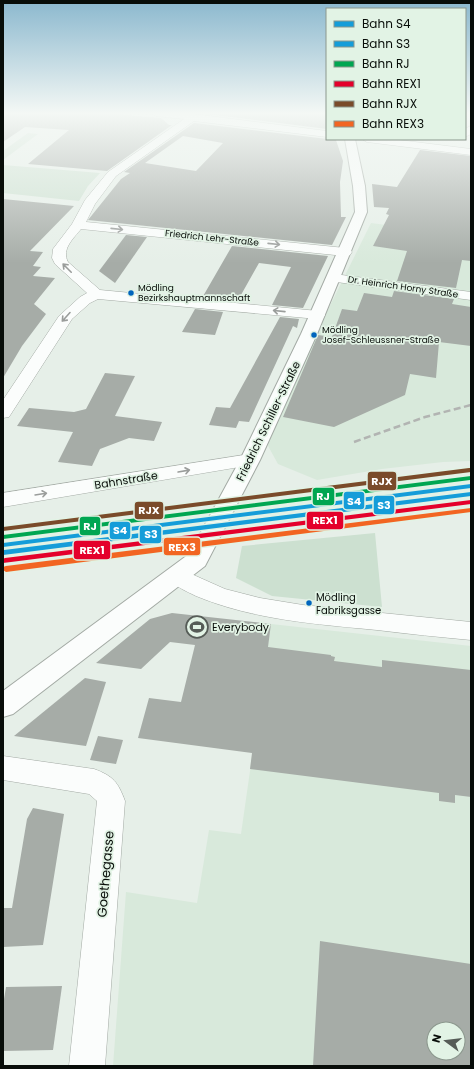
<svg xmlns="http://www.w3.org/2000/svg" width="474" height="1069" font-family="Poppins,sans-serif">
	<rect width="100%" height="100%" fill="#e6efe8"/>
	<g fill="#d8e9db" fill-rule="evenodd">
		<polygon points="371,223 471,236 471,461 443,462 382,469 317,480 278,464 267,444 317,332"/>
		<path d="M271 624 471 646V1066H113L126 892 197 903 209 830 241 834ZM434 1029H458V1053H434Z"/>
	</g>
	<g fill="#cce0d0">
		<polygon points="28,133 38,134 3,160 3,151"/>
		<polygon points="3,165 100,173 88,186 79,201 3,193"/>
		<polygon points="375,533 382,607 272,596 236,578 242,546"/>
	</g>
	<g fill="#a6aca7" fill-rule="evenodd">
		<polygon points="3,113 99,113 161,118 169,125 172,125 107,171 28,164 69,130 25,127 3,142"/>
		<polygon points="200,113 327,113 327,129"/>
		<path d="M194 123 336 140 343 161 340 182 341 217H346L332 245 88 220 121 179 130 173 124 172ZM183 136 223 143 196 171 145 163Z"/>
		<polygon points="420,150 471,156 471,261 462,260 456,288 397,281 407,251 373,246 389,215 386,214 389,208 374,207 372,184 397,187"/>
		<polygon points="3,199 74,206 30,251 43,252 33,266 41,267 33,276 55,278 34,304 46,314 22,346 3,378"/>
		<polygon points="126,235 147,237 115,283 99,271"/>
		<polygon points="232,246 328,256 303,308 272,305 291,267 259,263 237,302 202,298"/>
		<polygon points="394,291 454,299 452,304 471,307 471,346 439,342 436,378 410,374 405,395 334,427 283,417 318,335 332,337 342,309 357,311 364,293 392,297"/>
		<polygon points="195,309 223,312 215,335 182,332"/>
		<polygon points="280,317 299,319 297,328 293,326 249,422 239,421 236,428 209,425 216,407 230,408"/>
		<polygon points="105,373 135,376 115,416 162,422 154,441 129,438 100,449 92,466 58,462 73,432 17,426 29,408 74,412 86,409"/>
		<polygon points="172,613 271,624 268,647 331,655 331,656 335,657 334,661 382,667 382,660 471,670 471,797 455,795 455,803 439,801 439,793 250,769 252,753 138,738 149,698 181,702 195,645 170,642 141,669 96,663 150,619"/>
		<polygon points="85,678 106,682 86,746 14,736"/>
		<polygon points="98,736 123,740 116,764 90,760"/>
		<polygon points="33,808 64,814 43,945 3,947 3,908 12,908 27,819"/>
		<path d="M320 941 471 964V1066H313ZM434 1029H458V1053H434Z"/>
		<polygon points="62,986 53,1050 3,1051 3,1005 6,987"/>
	</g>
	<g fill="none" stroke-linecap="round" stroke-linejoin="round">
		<g stroke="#a3aaa4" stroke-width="1">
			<g id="minor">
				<path d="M152 113 193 114 327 131V137L194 121 116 176 95 204 86 222 345 248 350 249 352 252 350 255 345 256 81 229C74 238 61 249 68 262L100 290 318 311 323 312 325 315 323 318 318 319 98 299 90 303 72 319 9 417 3 418V400L59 316 80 297 87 293 55 264 52 258 53 249 72 224 85 200 108 172 184 119 156 116Z"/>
				<polygon points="471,126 471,134 465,137 465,129"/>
				<polygon points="362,139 391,139 471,149 471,155 367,142"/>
				<polygon points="334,274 471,292 471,300 329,281 327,278 329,275"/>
				<polygon points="250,454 257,456 259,460 257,464 3,507 3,493"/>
				<path d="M178 568 225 589 260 598 303 605 471 622V640C440 637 409 634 377 630 316 624 254 620 196 596 186 591 173 586 167 576L170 570Z"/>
				<path d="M3 756 94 769C113 776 118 782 125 801L105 1066H69L97 801 89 794 3 780Z"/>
			</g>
		</g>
		<g stroke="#a3aaa4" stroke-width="2">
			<polygon id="tertiary" points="345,139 355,139 365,186 367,212 317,334 260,460 205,566 13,714 3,717 3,691 189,554 240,460 301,334 355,212 353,186"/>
		</g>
		<use href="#minor" fill="#fbfdfc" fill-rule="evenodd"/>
		<use href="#tertiary" fill="#fbfdfc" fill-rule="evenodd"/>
		<polyline stroke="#b2b4b2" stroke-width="2.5" stroke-dasharray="7 3.5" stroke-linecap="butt" points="354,442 425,417 471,405"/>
		<g stroke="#e2f3e5" stroke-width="3">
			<polygon id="rail-1" points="471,484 471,488 3,547 3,543"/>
		</g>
		<g stroke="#e2f3e5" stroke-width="3">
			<polygon id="rail-2" points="471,492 471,496 3,555 3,551 4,550"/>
		</g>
		<g stroke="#e2f3e5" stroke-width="3">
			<polygon id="rail-3" points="471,476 471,480 470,480 3,539 3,535"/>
		</g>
		<g stroke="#e2f3e5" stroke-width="3">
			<polygon id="rail-4" points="471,500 471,504 3,563 3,559 5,558"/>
		</g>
		<g stroke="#e2f3e5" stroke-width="3">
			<polygon id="rail-5" points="469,468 471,468 471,472 3,531 3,527"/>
		</g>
		<g stroke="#e2f3e5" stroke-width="3">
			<polygon id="rail-6" points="471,508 471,512 6,572 3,570 3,567 6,566"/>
		</g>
		<use href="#rail-1" fill="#159dd9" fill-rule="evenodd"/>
		<use href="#rail-2" fill="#159dd9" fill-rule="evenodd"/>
		<use href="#rail-3" fill="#00a651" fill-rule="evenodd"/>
		<use href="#rail-4" fill="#e4002b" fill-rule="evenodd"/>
		<use href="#rail-5" fill="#7a4b2a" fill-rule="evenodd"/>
		<use href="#rail-6" fill="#f26522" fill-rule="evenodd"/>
	</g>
	<defs><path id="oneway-shaft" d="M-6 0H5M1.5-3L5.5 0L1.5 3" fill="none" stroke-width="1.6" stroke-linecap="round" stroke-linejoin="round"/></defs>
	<g stroke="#9a9d9b">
		<use href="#oneway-shaft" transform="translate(117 229) rotate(6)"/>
		<use href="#oneway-shaft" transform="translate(274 244) rotate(6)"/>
		<use href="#oneway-shaft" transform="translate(67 268) rotate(-135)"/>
		<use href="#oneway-shaft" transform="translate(279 311) rotate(-174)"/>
		<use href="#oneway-shaft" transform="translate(66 317) rotate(132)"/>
		<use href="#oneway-shaft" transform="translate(184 471) rotate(-10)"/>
		<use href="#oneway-shaft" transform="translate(41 494) rotate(-9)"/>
	</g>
	<linearGradient id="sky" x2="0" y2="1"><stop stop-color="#8bb8ce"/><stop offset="0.43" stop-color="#f4f8f5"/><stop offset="1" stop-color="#f4f8f5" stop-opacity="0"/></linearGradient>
	<rect width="474" height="263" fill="url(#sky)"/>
	<defs>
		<g id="stadium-ring" transform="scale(1.15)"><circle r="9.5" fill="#e2f3e5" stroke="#565c57" stroke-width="1.5"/><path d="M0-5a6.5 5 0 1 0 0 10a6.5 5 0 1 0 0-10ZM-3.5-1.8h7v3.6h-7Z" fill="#565c57"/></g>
	</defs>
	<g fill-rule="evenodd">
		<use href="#stadium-ring" x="197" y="627"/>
	</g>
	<g fill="#0065bd" stroke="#e2f3e5" stroke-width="1.5">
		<circle cx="131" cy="293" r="3.5"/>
		<circle cx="314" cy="335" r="3.5"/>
		<circle cx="309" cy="603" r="3.5"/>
	</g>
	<g text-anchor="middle" stroke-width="3.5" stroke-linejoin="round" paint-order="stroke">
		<g font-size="9" fill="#080d09" stroke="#e2f3e5">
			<text transform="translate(212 238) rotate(6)" y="3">Friedrich Lehr-Straße</text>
			<text transform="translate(403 287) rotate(8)" y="3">Dr. Heinrich Horny Straße</text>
		</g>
		<g font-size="9" fill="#080d09" stroke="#e2f3e5" text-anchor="start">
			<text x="138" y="291">Mödling<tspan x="138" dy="10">Bezirkshauptmannschaft</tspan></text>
			<text x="322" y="333">Mödling<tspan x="322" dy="10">Josef-Schleussner-Straße</tspan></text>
		</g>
		<g font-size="10" fill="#080d09" stroke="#e2f3e5" text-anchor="start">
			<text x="316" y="601">Mödling<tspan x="316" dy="13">Fabriksgasse</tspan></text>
		</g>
		<g font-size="11" fill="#080d09" stroke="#e2f3e5">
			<text transform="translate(268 421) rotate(-64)" y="4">Friedrich Schiller-Straße</text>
			<text transform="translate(126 480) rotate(-9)" y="4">Bahnstraße</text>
		</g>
		<g font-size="11" fill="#080d09" stroke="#e2f3e5" text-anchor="start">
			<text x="212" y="631">Everybody</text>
		</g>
		<g font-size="13" fill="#080d09" stroke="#e2f3e5">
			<text transform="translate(105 874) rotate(-85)" y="5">Goethegasse</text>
		</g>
	</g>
	<g stroke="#e2f3e5" stroke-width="1.5">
		<rect x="367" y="471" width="30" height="20" rx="4" fill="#7a4b2a"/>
		<rect x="312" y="487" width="23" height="19" rx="4" fill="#00a651"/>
		<rect x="343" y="491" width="22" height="19" rx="4" fill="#159dd9"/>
		<rect x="373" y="495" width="22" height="20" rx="4" fill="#159dd9"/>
		<rect x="134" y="501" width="30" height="19" rx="4" fill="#7a4b2a"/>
		<rect x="306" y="511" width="38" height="19" rx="4" fill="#e4002b"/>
		<rect x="79" y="516" width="22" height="20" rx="4" fill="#00a651"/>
		<rect x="109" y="521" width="22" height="19" rx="4" fill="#159dd9"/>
		<rect x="139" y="525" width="23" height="19" rx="4" fill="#159dd9"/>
		<rect x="163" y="537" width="38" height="19" rx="4" fill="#f26522"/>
		<rect x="73" y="540" width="38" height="20" rx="4" fill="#e4002b"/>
	</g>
	<g font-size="11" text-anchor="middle" font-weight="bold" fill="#fff">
		<text x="382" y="485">RJX</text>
		<text x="323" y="500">RJ</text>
		<text x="354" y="505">S4</text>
		<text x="384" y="509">S3</text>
		<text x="149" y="514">RJX</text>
		<text x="325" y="524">REX1</text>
		<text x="90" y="530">RJ</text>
		<text x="120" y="534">S4</text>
		<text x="151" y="538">S3</text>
		<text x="182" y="551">REX3</text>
		<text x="92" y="554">REX1</text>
	</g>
	<rect width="474" height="1069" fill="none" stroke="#080d09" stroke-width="8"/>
	<rect x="326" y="8" width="140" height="132" fill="#e2f3e5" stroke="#8b978d"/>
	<rect x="334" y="21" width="20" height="6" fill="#159dd9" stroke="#8b978d"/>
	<text x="362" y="28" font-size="12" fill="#080d09">Bahn S4</text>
	<rect x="334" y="41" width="20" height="6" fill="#159dd9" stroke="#8b978d"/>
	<text x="362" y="48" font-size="12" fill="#080d09">Bahn S3</text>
	<rect x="334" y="61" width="20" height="6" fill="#00a651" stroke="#8b978d"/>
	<text x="362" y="68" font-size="12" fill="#080d09">Bahn RJ</text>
	<rect x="334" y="81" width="20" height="6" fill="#e4002b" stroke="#8b978d"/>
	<text x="362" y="88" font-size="12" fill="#080d09">Bahn REX1</text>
	<rect x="334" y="101" width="20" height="6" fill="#7a4b2a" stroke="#8b978d"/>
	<text x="362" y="108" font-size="12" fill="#080d09">Bahn RJX</text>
	<rect x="334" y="121" width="20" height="6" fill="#f26522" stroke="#8b978d"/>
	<text x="362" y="128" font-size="12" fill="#080d09">Bahn REX3</text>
	<g transform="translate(446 1041) rotate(285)"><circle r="19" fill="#e2f3e5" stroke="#8b978d"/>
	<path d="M0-3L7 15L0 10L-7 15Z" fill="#565c57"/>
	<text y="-6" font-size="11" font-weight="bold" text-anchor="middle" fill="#080d09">N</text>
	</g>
</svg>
